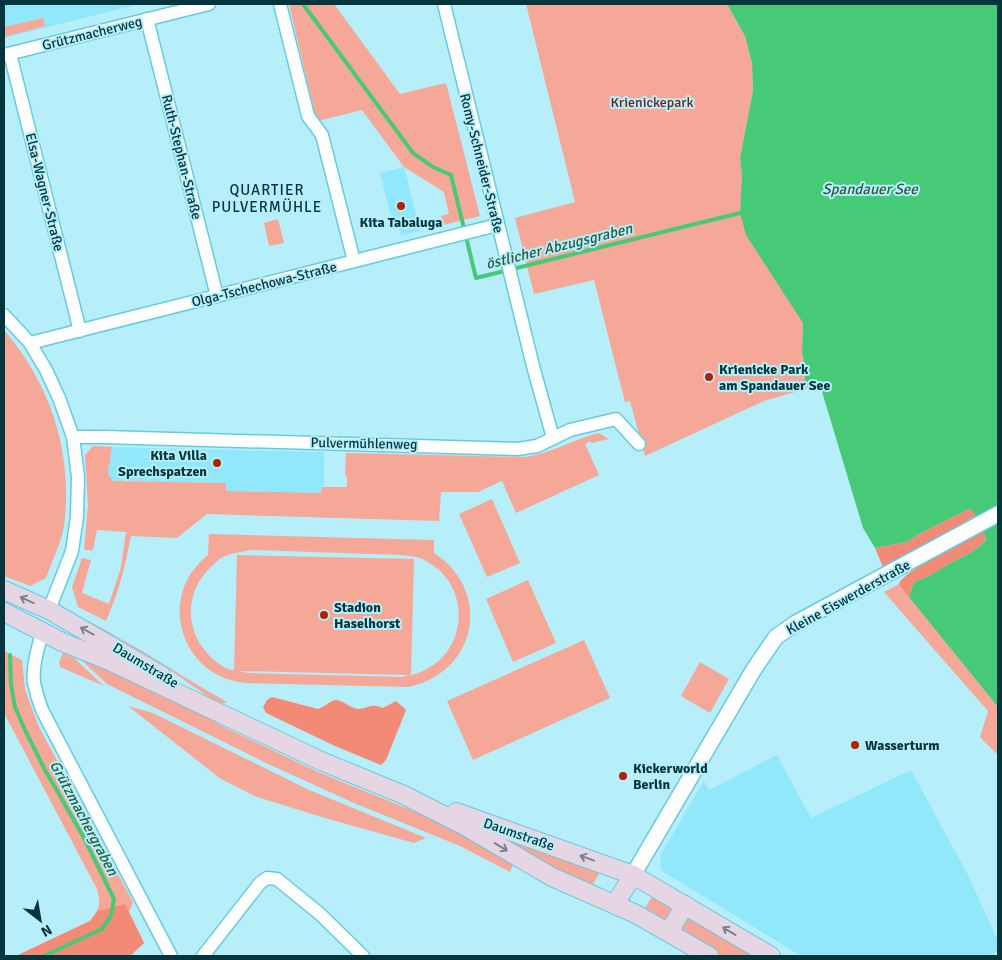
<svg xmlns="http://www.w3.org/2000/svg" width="1002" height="960" font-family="Signika,sans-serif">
	<rect width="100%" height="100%" fill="#b6eefa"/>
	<g fill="#92e8fb">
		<polygon points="4,4 140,4 4,38"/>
		<polygon points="404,167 420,231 401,236 396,217 391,217 380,173"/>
		<polygon points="112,447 324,452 324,487 322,487 322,493 226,491 225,483 113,481 108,474"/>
		<polygon points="777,755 811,818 911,770 968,875 998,941 998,951 990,956 801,956 662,871 660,866 661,854 704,781 709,790"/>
	</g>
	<g fill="#f6a898" fill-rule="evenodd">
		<polygon points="289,4 334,4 400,94 446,83 480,216 443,225 441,216 449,214 444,192 404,167 362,110 318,121 315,115"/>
		<polygon points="526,4 727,4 745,36 752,63 753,91 740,158 742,176 740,213 803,323 802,353 805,367 805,380 809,388 764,401 645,456 630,401 625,402 594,280 534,294 515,218 575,202"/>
		<polygon points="43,18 45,26 4,37 4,27"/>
		<polygon points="278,219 284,243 269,246 264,223"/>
		<path d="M4 330C44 377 67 434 66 497 66 509 65 523 62 535 58 549 51 564 46 578L30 586 4 576Z"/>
		<path d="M599 433 609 439 592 443 590 441 585 444 599 475 516 513 502 481 478 492H441L439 521 207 514 177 538 131 536C125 567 119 592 106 621L78 607 72 587 82 558 91 560 82 593 109 604 121 567 126 532 97 530 93 550H84L88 505 85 455 93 446 112 447 108 474 113 481 226 483V491L321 493 322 487H347V478L345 475 346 453 526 457C552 453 574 439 599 433Z"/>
		<polygon points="492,499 520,563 487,577 459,514"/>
		<path d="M209 534 434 540V553C493 591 477 673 408 687L246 683C180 677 156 596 208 555ZM251 550 401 555C409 556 418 556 424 560 476 585 468 662 411 675L414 559 237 555 234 670C227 670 220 665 214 660 184 634 183 592 212 566 215 563 218 560 221 558 230 553 241 552 251 550ZM239 671 408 675H409L403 677 248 673Z"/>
		<polygon points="528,580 556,643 513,662 486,599"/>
		<polygon points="899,584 998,707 998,755 980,737 988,711 884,592"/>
		<path d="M88 621C136 645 180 676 227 702L220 704 213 700 170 670 120 639 88 622Z"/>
		<polygon points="584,640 610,698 473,760 447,701"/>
		<path d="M4 651 22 660 25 689 38 725 133 902 129 912 144 943 130 956H16L90 921C100 908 101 904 97 889L4 713Z"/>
		<polygon points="63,653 74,658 104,686 60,667 59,662"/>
		<polygon points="77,656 108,666 200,714 207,713 215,719 218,724 316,771 440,822 489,848 513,865 510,872 460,846 354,803 266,763 107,684"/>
		<polygon points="700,662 729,679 710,713 681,696"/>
		<polygon points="128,706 153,713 307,789 426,838 414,843 325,818 257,797 221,779"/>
		<polygon points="482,826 603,868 592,885 541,862"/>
		<polygon points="654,894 675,906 665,924 643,911"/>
		<polygon points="688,914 760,956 720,956 678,931"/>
	</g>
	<g fill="#f28a75">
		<polygon points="969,509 973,511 976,516 969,519 960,528 883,567 875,548 907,542 919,534"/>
		<path d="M984 531 986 540C975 553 960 557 946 566 935 573 927 578 914 582L909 597 899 584C903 571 969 539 984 531Z"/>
		<path d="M272 697 318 709C325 707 329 701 336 700 343 700 351 709 359 709 370 708 370 703 383 708L396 701 406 710 386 760 381 765 335 746 266 713 263 707 267 700Z"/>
		<polygon points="125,904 144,943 130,956 16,956 90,921 98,911"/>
	</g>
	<path fill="#46ca78" d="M727 4H998V707L909 597 914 582C927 578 934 573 946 566 960 557 975 553 986 540L983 528 973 511 969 509 919 534 907 542 875 548 863 528 820 385 809 388 805 380V367L802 353 803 323 746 235 740 213 742 176 740 158 753 91 752 63 745 36Z"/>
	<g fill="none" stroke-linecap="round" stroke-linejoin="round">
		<g stroke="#46ca78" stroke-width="4">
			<polyline points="303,4 413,153 433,167 451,175 476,278 740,213"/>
			<polyline points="10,655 11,685 15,707 25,730 45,770 83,836 114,899 111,916 102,929 44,956"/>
		</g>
		<g stroke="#65cbe0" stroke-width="15">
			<g id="minor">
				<polyline points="280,4 308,116 322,135 354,261"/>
				<polyline points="444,4 533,366 553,438"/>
				<polyline points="147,19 217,296"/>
				<polyline points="10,54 80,331"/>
				<polyline points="4,55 209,4"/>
				<polyline points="4,315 30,343 46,370 59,398 73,437 78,477 77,517 72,551 49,610"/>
				<polyline points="30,343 497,225"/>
				<polyline points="73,437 104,437 518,449 537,446 570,430 616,419 639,444"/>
				<path d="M42 633C38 648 32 667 34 683 36 692 39 702 42 710L171 956"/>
				<polyline points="203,956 260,883 267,878 277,879 320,914 363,956"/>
			</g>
		</g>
		<g stroke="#65cbe0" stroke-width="18">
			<polyline id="tertiary" points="633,875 754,669 776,637 796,623 998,514"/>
		</g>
		<g stroke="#65cbe0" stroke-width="20">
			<g id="secondary">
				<polyline points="4,590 49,610 161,675"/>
				<polyline points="4,612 62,642 112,662 321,761 404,795 465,826 552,877 636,914 709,956"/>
				<polyline points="456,812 633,875 771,956"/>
				<polyline points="615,904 633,875"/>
				<polyline points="669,932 685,905"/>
			</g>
		</g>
		<use href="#minor" stroke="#fff" stroke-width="12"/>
		<use href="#tertiary" stroke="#fff" stroke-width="15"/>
		<use href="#secondary" stroke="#e6d6e3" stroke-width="18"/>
	</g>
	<defs><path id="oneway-shaft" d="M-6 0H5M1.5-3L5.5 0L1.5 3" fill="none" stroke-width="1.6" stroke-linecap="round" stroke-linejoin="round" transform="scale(1.25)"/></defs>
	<g stroke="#758590">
		<use href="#oneway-shaft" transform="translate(27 600) rotate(-156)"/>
		<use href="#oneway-shaft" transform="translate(87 631) rotate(-151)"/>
		<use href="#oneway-shaft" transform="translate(501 847) rotate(31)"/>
		<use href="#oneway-shaft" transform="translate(587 858) rotate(-160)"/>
		<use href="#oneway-shaft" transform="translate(729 931) rotate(-149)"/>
	</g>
	<g fill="#af2205" stroke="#b6eefa" stroke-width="2">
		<circle cx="401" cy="206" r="5"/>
		<circle cx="709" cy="377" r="5"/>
		<circle cx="217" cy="463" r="5"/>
		<circle cx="324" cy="615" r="5"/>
		<circle cx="855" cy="745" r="5"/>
		<circle cx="623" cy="776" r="5"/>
	</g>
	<g text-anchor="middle" stroke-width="4" stroke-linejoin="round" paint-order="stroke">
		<g font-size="14" fill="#04343c" stroke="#b6eefa">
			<text transform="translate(92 33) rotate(-14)" y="5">Grützmacherweg</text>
			<text transform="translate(182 157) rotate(76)" y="5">Ruth-Stephan-Straße</text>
			<text transform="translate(482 163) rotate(76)" y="5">Romy-Schneider-Straße</text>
			<text transform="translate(45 192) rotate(76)" y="5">Elsa-Wagner-Straße</text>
			<text transform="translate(264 284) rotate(-14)" y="5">Olga-Tschechowa-Straße</text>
			<text transform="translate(364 443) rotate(1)" y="5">Pulvermühlenweg</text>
			<text transform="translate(848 597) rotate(-29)" y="5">Kleine Eiswerderstraße</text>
			<text transform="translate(146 665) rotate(31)" y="5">Daumstraße</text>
			<text transform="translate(519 834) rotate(19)" y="5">Daumstraße</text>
		</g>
		<g font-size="14" fill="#712012" stroke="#b6eefa">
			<text x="652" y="107">Krienickepark</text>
		</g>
		<g font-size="14" font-weight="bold" fill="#04343c" stroke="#b6eefa" text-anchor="start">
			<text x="401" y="227" text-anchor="middle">Kita Tabaluga</text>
			<text x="719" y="374">Krienicke Park<tspan x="719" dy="16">am Spandauer See</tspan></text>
			<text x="207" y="460" text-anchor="end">Kita Villa<tspan x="207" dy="16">Sprechspatzen</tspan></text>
			<text x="334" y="612">Stadion<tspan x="334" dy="16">Haselhorst</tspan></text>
			<text x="865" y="750">Wasserturm</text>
			<text x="633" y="773">Kickerworld<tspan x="633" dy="16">Berlin</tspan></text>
		</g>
		<g font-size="15" font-style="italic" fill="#2b5c3b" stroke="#b6eefa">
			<text x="870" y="194">Spandauer See</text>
			<text transform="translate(559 246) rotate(-14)" y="5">östlicher Abzugsgraben</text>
			<text transform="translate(84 818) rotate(62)" y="5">Grützmachergraben</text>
		</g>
		<g font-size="15" letter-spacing="1" fill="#04343c" stroke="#b6eefa">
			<text x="267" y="195">QUARTIER<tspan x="267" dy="17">PULVERMÜHLE</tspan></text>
		</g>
	</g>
	<rect width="1002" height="960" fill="none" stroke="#04343c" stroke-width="10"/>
	<g transform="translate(40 920) rotate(149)" stroke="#b6eefa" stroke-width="4" paint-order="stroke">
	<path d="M0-4L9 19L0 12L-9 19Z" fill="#04343c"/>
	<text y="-8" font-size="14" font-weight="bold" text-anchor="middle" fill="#04343c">N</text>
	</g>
</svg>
